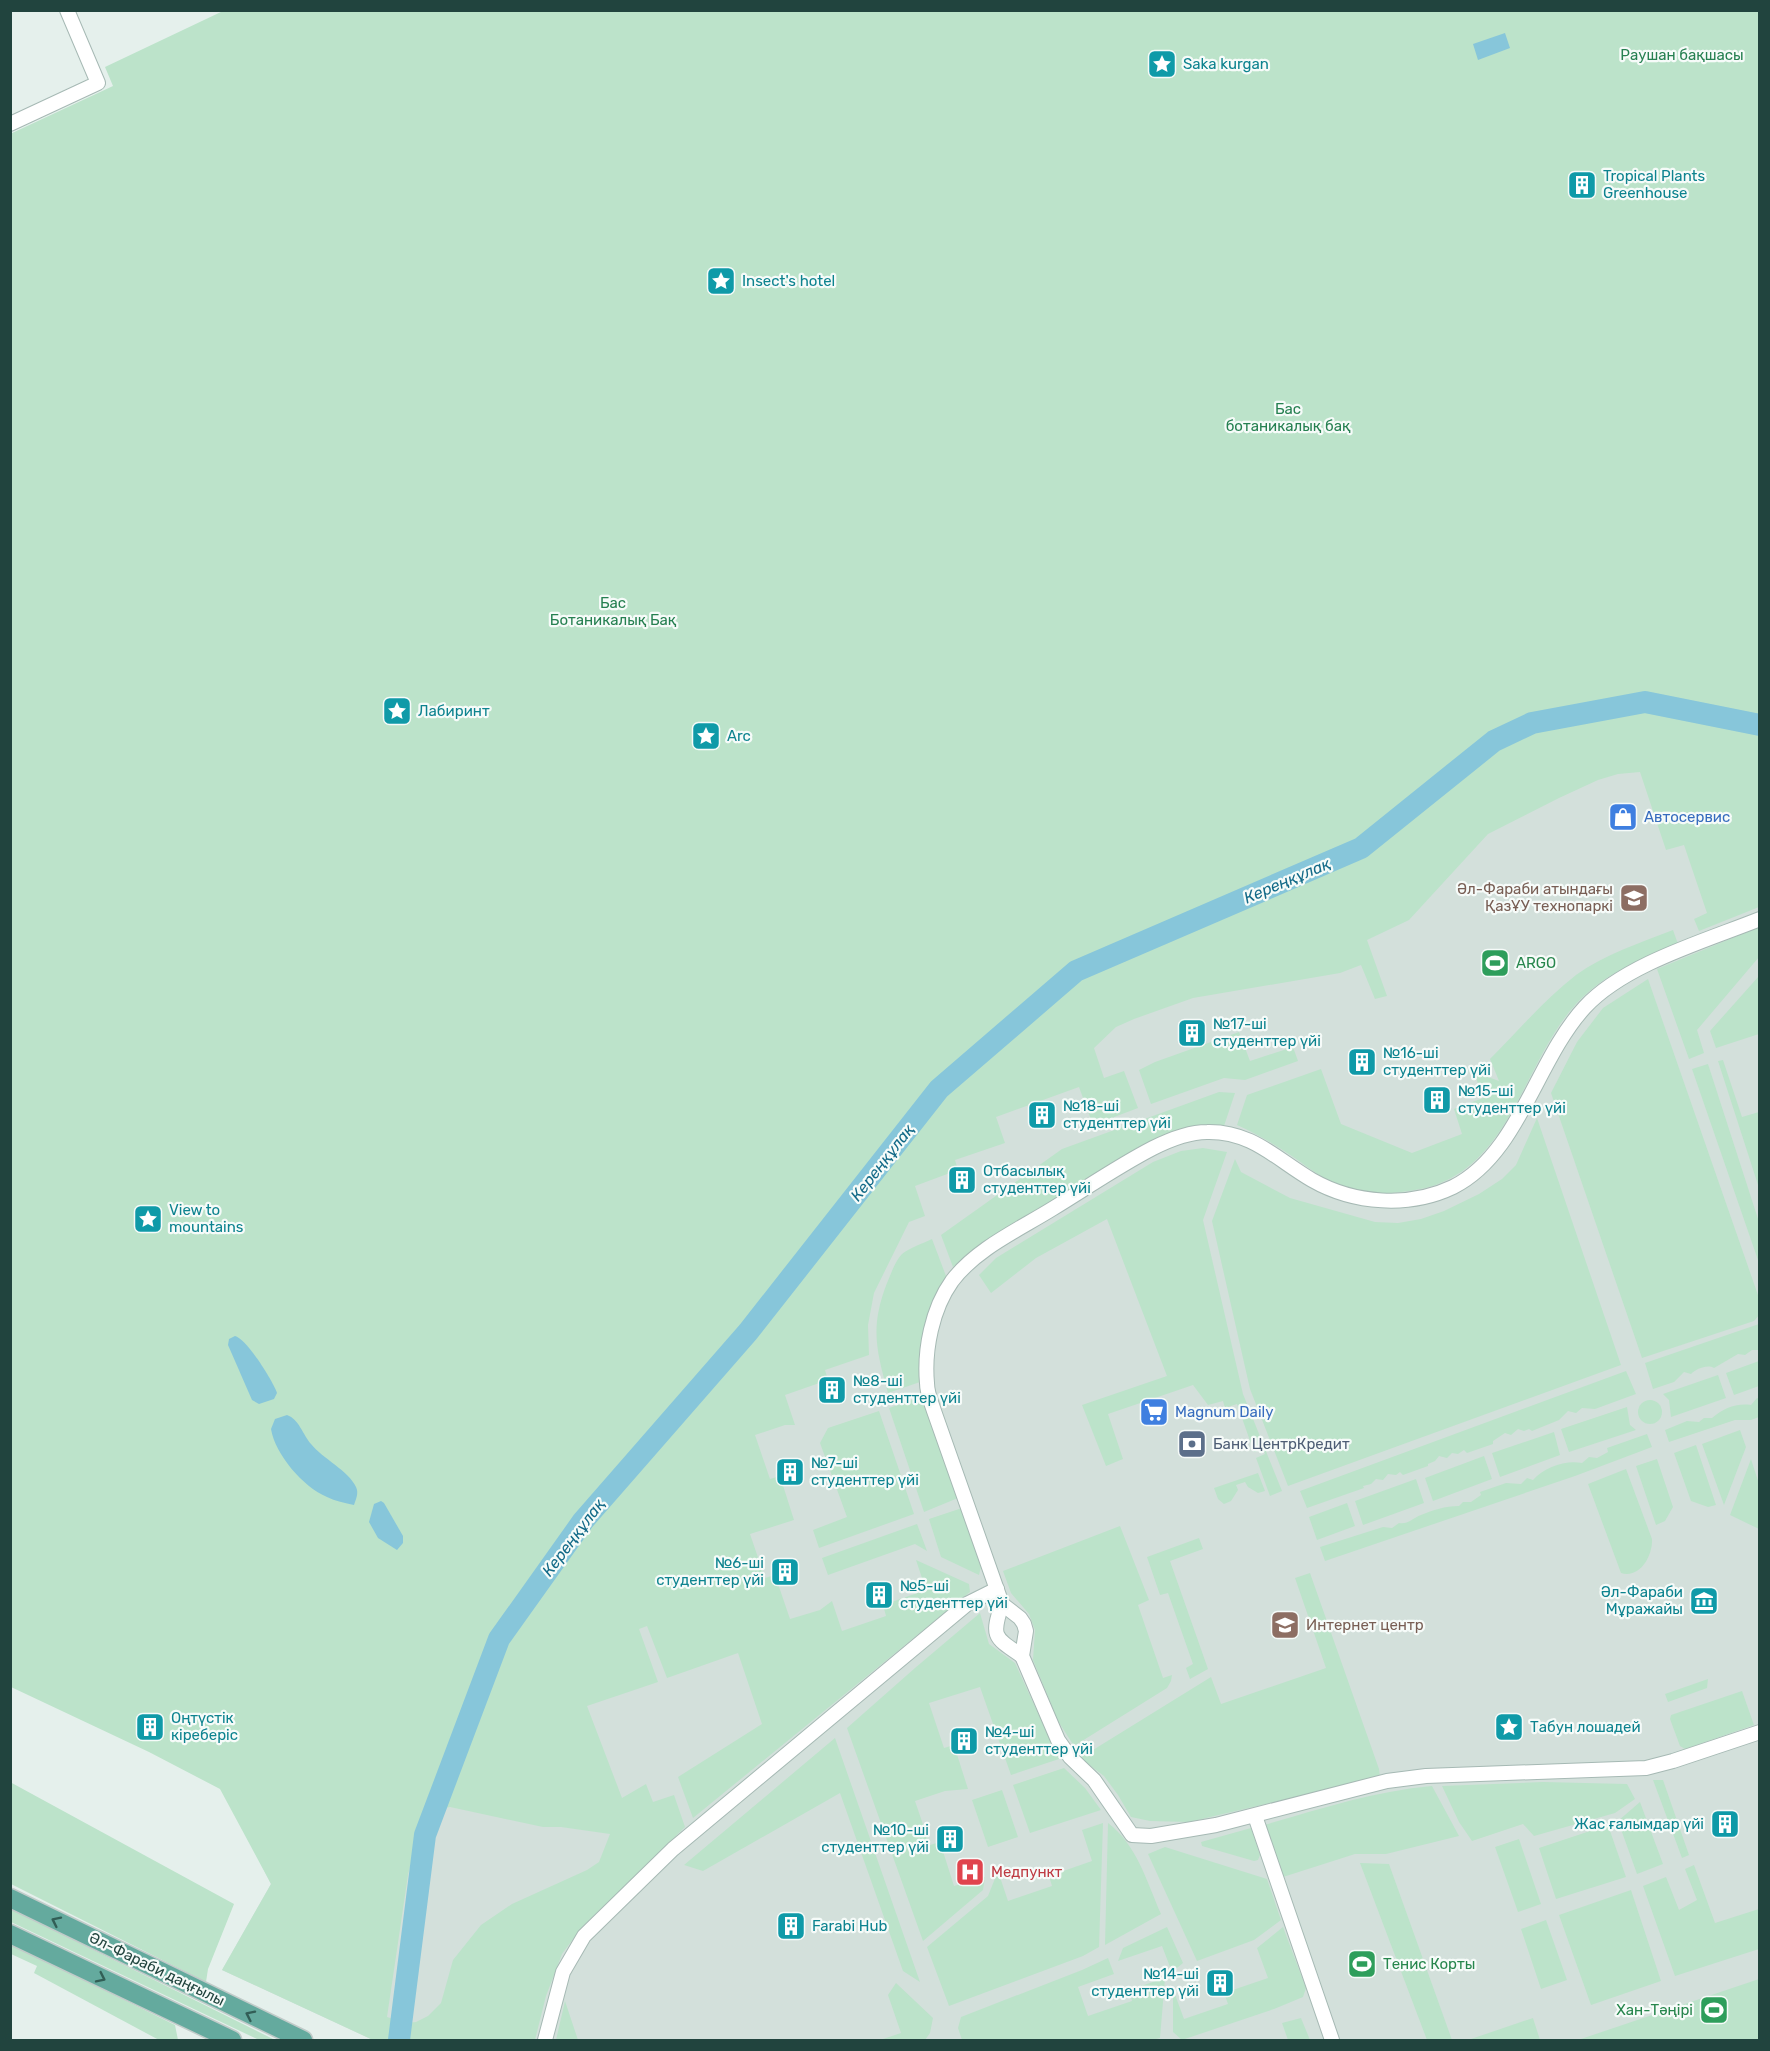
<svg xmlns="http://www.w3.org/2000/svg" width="1770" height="2051" font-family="Rubik,sans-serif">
	<rect width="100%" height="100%" fill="#e5f0ec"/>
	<polygon fill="#d3e0db" points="1534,742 1760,773 1759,2040 373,2040 222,1970 271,1884 254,1850 898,1151"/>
	<g fill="#bce3ca" fill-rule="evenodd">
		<path d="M223 11H1759V907L1699 931 1694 919 1707 913 1684 845 1666 850 1640 772 1618 774 1598 780 1559 798 1488 834 1409 920 1367 940 1387 996 1375 999 1361 965 1340 973 1193 998 1134 1019 1116 1027 1094 1048 1104 1078 1124 1071 1138 1108 1093 1125 1079 1087 996 1117 1005 1143 955 1160 958 1170 915 1186 925 1216 909 1222 874 1293 868 1325 869 1355 825 1370 828 1380 785 1395 795 1425H785L755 1435 770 1479 780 1476 794 1520 750 1534 765 1578 775 1575 790 1619 820 1610 832 1601 842 1631 886 1616 883 1605 926 1590 916 1560 969 1584 970 1592 693 1818 678 1777 762 1724 738 1653 667 1678 647 1626 639 1629 658 1682 587 1706 622 1798 646 1784 653 1802 674 1795 685 1827 582 1927 562 1954 546 1996 535 2040H373L222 1970 271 1884 220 1789 149 1752 11 1687 10 134 113 86 105 67ZM450 1807 543 1827H561L610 1834 599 1862 587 1870 512 1904 481 1925 453 1960 441 2003 428 2016 416 2022 406 2023 387 2017 408 1875 420 1825 427 1815 436 1810Z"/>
		<polygon points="1759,927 1759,957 1697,1030 1704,1053 1689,1059 1657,969"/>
		<path d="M1673 930 1678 944C1641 958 1604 974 1576 1004 1521 1064 1510 1175 1415 1190 1393 1194 1369 1195 1348 1188 1322 1181 1304 1163 1281 1149 1267 1140 1253 1132 1237 1125L1247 1095 1321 1069 1341 1124 1412 1153 1462 1134 1454 1109 1483 1098 1474 1072 1499 1081 1490 1059C1518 1031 1545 999 1576 975 1605 954 1640 943 1673 930Z"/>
		<polygon points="1759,976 1759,1034 1716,1048 1710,1031"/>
		<polygon points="1648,979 1759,1298 1760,1314 1754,1321 1642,1358 1551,1093 1577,1042 1603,1008"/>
		<polygon points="1239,1032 1250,1061 1293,1047 1298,1061 1245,1080 1224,1078 1151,1104 1139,1070 1155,1062"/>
		<polygon points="1723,1060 1742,1117 1759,1112 1759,1188 1718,1061"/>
		<polygon points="1708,1064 1759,1222 1759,1263 1692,1069"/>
		<polygon points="1219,1092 1235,1093 1224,1126 1194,1127 1162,1136 966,1255 953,1267 941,1235 1062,1149"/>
		<polygon points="1537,1118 1621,1365 1288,1486 1250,1389 1212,1221 1235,1159 1241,1172 1290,1198 1375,1222 1398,1223 1421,1219 1444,1211 1479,1194 1502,1179 1516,1165"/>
		<polygon points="1203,1148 1227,1152 1203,1220 1243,1394 1282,1491 1270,1496 1256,1458 1265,1454 1263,1449 1254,1452 1237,1404 1225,1408 1223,1401 1208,1405 1193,1385 1108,1414 1123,1459 1106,1466 1082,1405 1167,1376 1107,1219 1036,1258 991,1293 979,1275 996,1258 1153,1162 1181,1151"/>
		<path d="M932 1239 946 1276C926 1311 920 1342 920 1382L888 1393C876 1349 870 1327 887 1283 891 1274 895 1261 902 1254 911 1247 922 1244 932 1239Z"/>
		<path d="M1759 1324V1350H1752L1745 1355 1738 1354 1714 1368C1707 1364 1696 1369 1691 1374L1684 1372 1674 1382 1653 1389 1645 1363Z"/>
		<polygon points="1759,1361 1759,1386 1734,1395 1726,1373"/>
		<polygon points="1626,1371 1636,1394 1595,1409 1582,1408 1576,1413 1568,1411 1559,1420 1532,1431 1529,1429 1524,1431 1518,1429 1511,1435 1505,1433 1493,1441 1493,1444 1467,1453 1464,1450 1458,1454 1452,1453 1447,1458 1439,1456 1435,1461 1428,1464 1428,1466 1403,1475 1400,1472 1396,1475 1388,1474 1383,1480 1376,1479 1371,1484 1363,1486 1364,1488 1307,1508 1300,1491"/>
		<polygon points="1718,1375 1726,1398 1671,1417 1669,1400 1663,1394"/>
		<polygon points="924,1396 958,1498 924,1512 889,1408"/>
		<path d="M1757 1398 1759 1399V1417L1751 1420H1735L1669 1442 1665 1430 1687 1421 1699 1422 1704 1418H1712C1724 1408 1736 1403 1751 1405Z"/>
		<circle cx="1650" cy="1412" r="12"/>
		<polygon points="1627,1407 1630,1425 1636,1430 1569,1452 1561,1429"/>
		<polygon points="879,1411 914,1514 819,1548 813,1530 847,1517 820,1443 828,1428"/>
		<polygon points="1740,1430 1746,1447 1724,1505 1702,1444"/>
		<polygon points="1554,1432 1560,1455 1500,1477 1492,1453"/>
		<path d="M1647 1434 1652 1447 1575 1476 1325 1561 1320 1547 1383 1527 1392 1528 1399 1523C1407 1525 1413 1518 1421 1515 1433 1510 1445 1506 1459 1506L1463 1502H1471L1481 1495 1480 1492 1506 1483 1521 1484 1527 1478 1533 1480C1545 1467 1565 1460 1582 1463L1589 1457 1597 1458 1608 1452 1607 1448Z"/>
		<polygon points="1696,1445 1716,1505 1708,1507 1691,1501 1674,1453"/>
		<polygon points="1484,1456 1492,1479 1433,1501 1425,1478"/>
		<polygon points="1657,1459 1673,1507 1665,1521 1656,1525 1636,1466"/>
		<polygon points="1751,1459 1759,1484 1759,1529 1730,1515"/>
		<path d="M1626 1469 1652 1539C1653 1555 1640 1579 1621 1573L1588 1484Z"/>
		<polygon points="1258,1473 1265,1491 1258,1493 1248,1487 1245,1482 1236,1485 1238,1490 1231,1501 1224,1504 1218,1499 1214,1488"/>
		<polygon points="1416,1479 1424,1503 1363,1525 1355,1501"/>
		<polygon points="1347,1503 1355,1526 1317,1540 1309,1517"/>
		<polygon points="962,1508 980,1560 981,1567 979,1575 941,1557 929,1519"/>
		<polygon points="917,1524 927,1551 915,1544 828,1575 822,1558"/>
		<polygon points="1120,1526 1149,1600 1138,1605 1163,1678 1172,1675 1171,1681 1167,1688 1074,1746 1058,1721 1033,1660 1035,1630 1029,1614 1011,1593 1003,1571"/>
		<polygon points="1199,1538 1203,1549 1170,1561 1208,1669 1190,1679 1186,1668 1193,1664 1168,1593 1160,1595 1147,1557"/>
		<polygon points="1310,1573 1379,1769 1380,1777 1189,1822 1150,1821 1131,1817 1118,1795 1104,1776 1080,1758 1211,1677 1221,1704 1326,1668 1295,1578"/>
		<polygon points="980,1613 989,1644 1015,1663 1059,1759 1011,1775 980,1687 929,1703 944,1748 954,1745 968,1789 945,1791 915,1801 930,1845 940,1842 954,1886 985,1877 983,1890 923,1941 847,1728 915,1668"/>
		<polygon points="1708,1679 1707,1688 1668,1702 1665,1694"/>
		<polygon points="1742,1691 1754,1725 1685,1749 1680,1746 1670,1719 1671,1715"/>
		<polygon points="835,1738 920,1982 903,1971 840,1793 703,1871 684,1865"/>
		<polygon points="1064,1768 1085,1788 1101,1810 1030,1833 1013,1785"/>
		<polygon points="1663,1780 1689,1855 1682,1858 1653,1780"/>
		<polygon points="10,1782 234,1904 208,1969 206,1982 11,1884"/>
		<polygon points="1543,1782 1627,1784 1635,1799 1615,1813 1534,1836 1523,1824 1472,1841 1459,1822 1442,1786"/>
		<path d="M1432 1786 1459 1836 1386 1854H1355L1283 1877 1264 1825C1320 1809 1375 1791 1432 1786Z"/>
		<polygon points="1002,1790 1018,1837 988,1847 972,1800"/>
		<polygon points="1640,1802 1663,1864 1637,1874 1618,1821"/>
		<polygon points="1103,1823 1099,1947 1083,1956 949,2006 927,1947 988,1896 998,1871 1008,1901 1052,1886 1049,1876 1092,1861 1082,1830"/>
		<path d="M1108 1823C1137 1845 1147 1882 1161 1914L1105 1945Z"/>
		<polygon points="1608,1825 1626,1877 1556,1899 1539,1848"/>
		<polygon points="1251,1828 1260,1855 1258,1860 1254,1861 1202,1846 1201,1842"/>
		<polygon points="1519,1839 1541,1904 1518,1912 1495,1847"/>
		<polygon points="1165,1847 1267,1879 1281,1920 1254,1940 1197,1961 1148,1854"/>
		<polygon points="1360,1863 1389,1864 1452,2040 1427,2040"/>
		<polygon points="1694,1865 1715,1923 1759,1909 1759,1949 1675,1976 1643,1886 1666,1877 1679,1910 1697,1900 1685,1869"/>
		<polygon points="1631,1890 1661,1981 1591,2005 1559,1915"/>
		<polygon points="11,1909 275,2040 259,2040 11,1922"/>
		<polygon points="1546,1920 1567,1980 1541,1989 1521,1929"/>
		<polygon points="1167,1927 1183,1963 1172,1972 1162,1946 1118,1961 1123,1948"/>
		<polygon points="1283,1927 1306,1988 1303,1997 1274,2009 1182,2040 1173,2032 1173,1989 1184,2019 1228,2004 1224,1993 1268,1978 1257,1948"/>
		<polygon points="11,1944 175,2025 178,2040 159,2040 34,1973 37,1966 11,1954"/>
		<polygon points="1108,1958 1114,1974 1078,1987 1088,2016 1132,2001 1129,1990 1165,1978 1160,2038 1152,2040 962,2040 958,2028 961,2017 1082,1970"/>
		<polygon points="1759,1979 1759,2040 1578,2040"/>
		<polygon points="896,1983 933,2018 930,2033 925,2040 880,2040 901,2033 888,1995"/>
		<polygon points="565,2001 578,2040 556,2040"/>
		<polygon points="1301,2018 1310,2040 1288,2040 1282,2023"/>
		<polygon points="1533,2018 1540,2040 1468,2040"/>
	</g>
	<g fill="#87c6da">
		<polygon points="1505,33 1510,48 1478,60 1473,44"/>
		<path d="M235 1336C246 1338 273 1381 277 1393L274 1399 259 1404 252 1400 228 1345 229 1339Z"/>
		<path d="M287 1415C299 1419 303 1435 311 1444 322 1458 349 1471 356 1487 359 1493 356 1499 354 1505 345 1503 335 1501 327 1497 303 1487 275 1454 271 1429L275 1419Z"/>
		<polygon points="381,1501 384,1503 403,1536 403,1543 397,1550 378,1538 369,1522 374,1504"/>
	</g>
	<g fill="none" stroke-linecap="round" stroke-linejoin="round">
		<polyline stroke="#87c6da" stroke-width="22" points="399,2040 425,1835 499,1639 583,1521 748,1332 939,1089 1076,971 1361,848 1494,741 1532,723 1645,702 1760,725"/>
		<g stroke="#a6b9b4" stroke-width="16">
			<g id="minor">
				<polyline points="10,124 98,83 67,10"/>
				<path d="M1760 919C1705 941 1625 964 1585 1007 1536 1060 1519 1154 1453 1187 1409 1208 1354 1204 1312 1180 1276 1159 1252 1131 1207 1132 1189 1132 1169 1140 1153 1148 1118 1166 1085 1189 1052 1209 1018 1230 976 1249 952 1281 932 1309 924 1350 927 1383 927 1393 931 1402 934 1411L1002 1604 1020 1618 1024 1624 1026 1631 1022 1656 1058 1740 1070 1757 1094 1780 1132 1835 1151 1836 1216 1825 1387 1781 1426 1776 1646 1768 1673 1761 1760 1732"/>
				<path d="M1002 1604C991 1637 994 1637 1022 1656"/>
				<polyline points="1255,1816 1332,2040"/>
				<polyline points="545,2040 563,1972 584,1936 673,1849 967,1604 997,1589"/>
			</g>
		</g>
		<g stroke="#c1cbc9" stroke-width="21">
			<g id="major">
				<polyline points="10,1898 303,2040"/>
				<polyline points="10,1934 232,2040"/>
			</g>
		</g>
		<use href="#minor" stroke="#fff" stroke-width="14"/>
		<use href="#major" stroke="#64aa9e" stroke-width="18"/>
	</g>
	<defs><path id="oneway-chevron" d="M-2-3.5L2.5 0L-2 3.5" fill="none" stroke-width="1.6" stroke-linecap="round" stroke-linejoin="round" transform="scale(1.5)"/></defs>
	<g stroke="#325e56">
		<use href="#oneway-chevron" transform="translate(56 1921) rotate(-154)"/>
		<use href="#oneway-chevron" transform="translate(101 1978) rotate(26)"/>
		<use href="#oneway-chevron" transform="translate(250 2015) rotate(-154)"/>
	</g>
	<defs>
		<g id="sight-square" transform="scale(1.5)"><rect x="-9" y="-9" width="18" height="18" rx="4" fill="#0f9aa8" stroke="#f6fbf9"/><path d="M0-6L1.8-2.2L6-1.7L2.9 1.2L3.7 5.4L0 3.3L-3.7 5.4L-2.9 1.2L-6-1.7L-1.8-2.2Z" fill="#fff"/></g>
		<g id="building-square" transform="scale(1.5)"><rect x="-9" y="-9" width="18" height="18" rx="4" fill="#0f9aa8" stroke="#f6fbf9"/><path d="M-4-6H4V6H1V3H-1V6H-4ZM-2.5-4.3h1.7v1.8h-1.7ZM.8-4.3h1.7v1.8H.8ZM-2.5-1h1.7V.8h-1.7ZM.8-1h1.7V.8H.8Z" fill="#fff"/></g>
		<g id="shop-square" transform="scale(1.5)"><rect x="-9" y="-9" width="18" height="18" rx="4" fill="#3f7fe0" stroke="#f6fbf9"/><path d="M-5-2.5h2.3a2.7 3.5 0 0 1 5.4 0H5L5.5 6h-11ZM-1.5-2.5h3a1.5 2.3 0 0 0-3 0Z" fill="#fff"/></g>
		<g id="university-square" transform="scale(1.5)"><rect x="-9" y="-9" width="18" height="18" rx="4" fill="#8d6e63" stroke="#f6fbf9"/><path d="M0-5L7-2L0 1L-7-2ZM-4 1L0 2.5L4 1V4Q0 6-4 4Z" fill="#fff"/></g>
		<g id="stadium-square" transform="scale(1.5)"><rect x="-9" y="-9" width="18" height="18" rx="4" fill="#2e9e5b" stroke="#f6fbf9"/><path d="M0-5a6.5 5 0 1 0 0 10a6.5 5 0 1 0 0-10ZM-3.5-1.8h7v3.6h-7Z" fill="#fff"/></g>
		<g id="supermarket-square" transform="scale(1.5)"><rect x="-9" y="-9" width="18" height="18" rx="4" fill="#3f7fe0" stroke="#f6fbf9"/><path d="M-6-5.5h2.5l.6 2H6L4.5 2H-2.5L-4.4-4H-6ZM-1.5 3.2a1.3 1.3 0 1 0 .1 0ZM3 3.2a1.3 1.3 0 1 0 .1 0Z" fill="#fff"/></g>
		<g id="bank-square" transform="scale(1.5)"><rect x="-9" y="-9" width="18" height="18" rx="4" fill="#5c6f8a" stroke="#f6fbf9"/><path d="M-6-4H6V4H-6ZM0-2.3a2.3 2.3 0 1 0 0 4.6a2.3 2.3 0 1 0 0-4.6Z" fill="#fff"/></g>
		<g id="museum-square" transform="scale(1.5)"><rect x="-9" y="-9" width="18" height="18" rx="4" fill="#0f9aa8" stroke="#f6fbf9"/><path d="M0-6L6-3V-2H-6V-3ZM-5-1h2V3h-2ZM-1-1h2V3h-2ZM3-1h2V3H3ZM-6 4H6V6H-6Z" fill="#fff"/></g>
		<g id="hospital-square" transform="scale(1.5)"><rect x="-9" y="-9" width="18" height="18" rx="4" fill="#e0444e" stroke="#f6fbf9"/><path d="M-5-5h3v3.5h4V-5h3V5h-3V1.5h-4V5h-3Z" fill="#fff"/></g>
	</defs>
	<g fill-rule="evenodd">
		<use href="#sight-square" x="1162" y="64"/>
		<use href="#building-square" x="1582" y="185"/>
		<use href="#sight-square" x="721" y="281"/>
		<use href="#sight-square" x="397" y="711"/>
		<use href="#sight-square" x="706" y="736"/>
		<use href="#shop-square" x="1623" y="817"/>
		<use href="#university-square" x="1634" y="898"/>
		<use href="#stadium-square" x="1495" y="963"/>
		<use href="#building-square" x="1192" y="1033"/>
		<use href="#building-square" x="1362" y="1062"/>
		<use href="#building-square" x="1437" y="1100"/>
		<use href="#building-square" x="1042" y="1115"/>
		<use href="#building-square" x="962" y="1180"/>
		<use href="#sight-square" x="148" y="1219"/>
		<use href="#building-square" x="832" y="1390"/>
		<use href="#supermarket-square" x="1154" y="1412"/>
		<use href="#bank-square" x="1192" y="1444"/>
		<use href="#building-square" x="790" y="1472"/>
		<use href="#building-square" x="785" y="1572"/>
		<use href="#building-square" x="879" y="1595"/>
		<use href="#museum-square" x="1704" y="1601"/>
		<use href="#university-square" x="1285" y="1625"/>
		<use href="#building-square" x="150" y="1727"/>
		<use href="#sight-square" x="1509" y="1727"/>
		<use href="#building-square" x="964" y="1741"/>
		<use href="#building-square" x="1725" y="1824"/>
		<use href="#building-square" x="950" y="1839"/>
		<use href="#hospital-square" x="970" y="1872"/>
		<use href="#building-square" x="791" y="1926"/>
		<use href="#stadium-square" x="1362" y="1964"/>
		<use href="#building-square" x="1220" y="1983"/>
		<use href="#stadium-square" x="1714" y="2010"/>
	</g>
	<g text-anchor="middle" stroke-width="4.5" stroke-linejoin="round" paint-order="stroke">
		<g font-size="15" fill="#268051" stroke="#f6fbf9">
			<text x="1682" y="60">Раушан бақшасы</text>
			<text x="1288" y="414">Бас<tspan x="1288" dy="17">ботаникалық бақ</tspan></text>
			<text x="613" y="608">Бас<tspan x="613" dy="17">Ботаникалық Бақ</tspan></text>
		</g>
		<g font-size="15" fill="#0d838f" stroke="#f6fbf9" text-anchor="start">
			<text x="1183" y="69">Saka kurgan</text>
			<text x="1603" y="181">Tropical Plants<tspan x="1603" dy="17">Greenhouse</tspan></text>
			<text x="742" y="286">Insect's hotel</text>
			<text x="418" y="716">Лабиринт</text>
			<text x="727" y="741">Arc</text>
			<text x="1213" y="1029">№17-ші<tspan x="1213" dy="17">студенттер үйі</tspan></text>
			<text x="1383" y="1058">№16-ші<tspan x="1383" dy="17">студенттер үйі</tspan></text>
			<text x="1458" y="1096">№15-ші<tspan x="1458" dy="17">студенттер үйі</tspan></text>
			<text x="1063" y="1111">№18-ші<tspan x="1063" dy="17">студенттер үйі</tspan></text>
			<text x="983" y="1176">Отбасылық<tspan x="983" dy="17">студенттер үйі</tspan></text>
			<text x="169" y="1215">View to<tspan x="169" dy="17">mountains</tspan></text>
			<text x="853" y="1386">№8-ші<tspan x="853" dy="17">студенттер үйі</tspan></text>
			<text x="811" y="1468">№7-ші<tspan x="811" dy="17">студенттер үйі</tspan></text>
			<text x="764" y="1568" text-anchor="end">№6-ші<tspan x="764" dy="17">студенттер үйі</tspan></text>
			<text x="900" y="1591">№5-ші<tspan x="900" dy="17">студенттер үйі</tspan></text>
			<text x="1683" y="1597" text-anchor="end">Әл-Фараби<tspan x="1683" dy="17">Мұражайы</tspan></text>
			<text x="171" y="1723">Оңтүстік<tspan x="171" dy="17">кіреберіс</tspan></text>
			<text x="1530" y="1732">Табун лошадей</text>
			<text x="985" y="1737">№4-ші<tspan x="985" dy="17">студенттер үйі</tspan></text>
			<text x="1704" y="1829" text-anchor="end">Жас ғалымдар үйі</text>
			<text x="929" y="1835" text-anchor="end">№10-ші<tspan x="929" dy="17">студенттер үйі</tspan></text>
			<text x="812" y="1931">Farabi Hub</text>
			<text x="1199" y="1979" text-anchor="end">№14-ші<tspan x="1199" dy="17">студенттер үйі</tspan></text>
		</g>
		<g font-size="15" fill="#366cbe" stroke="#f6fbf9" text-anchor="start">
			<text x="1644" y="822">Автосервис</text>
			<text x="1175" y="1417">Magnum Daily</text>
		</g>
		<g font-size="15" fill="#785e54" stroke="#f6fbf9" text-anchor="end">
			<text x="1613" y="894">Әл-Фараби атындағы<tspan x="1613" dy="17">ҚазҰУ технопаркі</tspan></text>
			<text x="1306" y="1630" text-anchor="start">Интернет центр</text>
		</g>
		<g font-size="15" fill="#27864d" stroke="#f6fbf9" text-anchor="start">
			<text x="1516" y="968">ARGO</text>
			<text x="1383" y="1969">Тенис Корты</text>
			<text x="1693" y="2015" text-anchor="end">Хан-Тәңірі</text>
		</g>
		<g font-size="15" fill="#4e5e75" stroke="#f6fbf9" text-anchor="start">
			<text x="1213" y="1449">Банк ЦентрКредит</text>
		</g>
		<g font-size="15" fill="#be3a42" stroke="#f6fbf9" text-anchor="start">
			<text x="991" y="1877">Медпункт</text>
		</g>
		<g font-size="15" fill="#21443e" stroke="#f6fbf9">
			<text transform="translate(157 1969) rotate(26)" y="5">Әл-Фараби даңғылы</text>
		</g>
		<g font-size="16" font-style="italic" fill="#136a88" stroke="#f6fbf9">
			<text transform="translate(1287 880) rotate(-23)" y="6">Кереңқұлақ</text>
			<text transform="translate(882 1162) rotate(-52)" y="6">Кереңқұлақ</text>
			<text transform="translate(573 1537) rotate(-53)" y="6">Кереңқұлақ</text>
		</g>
	</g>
	<rect width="1770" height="2051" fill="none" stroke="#21443e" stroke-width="24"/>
</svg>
